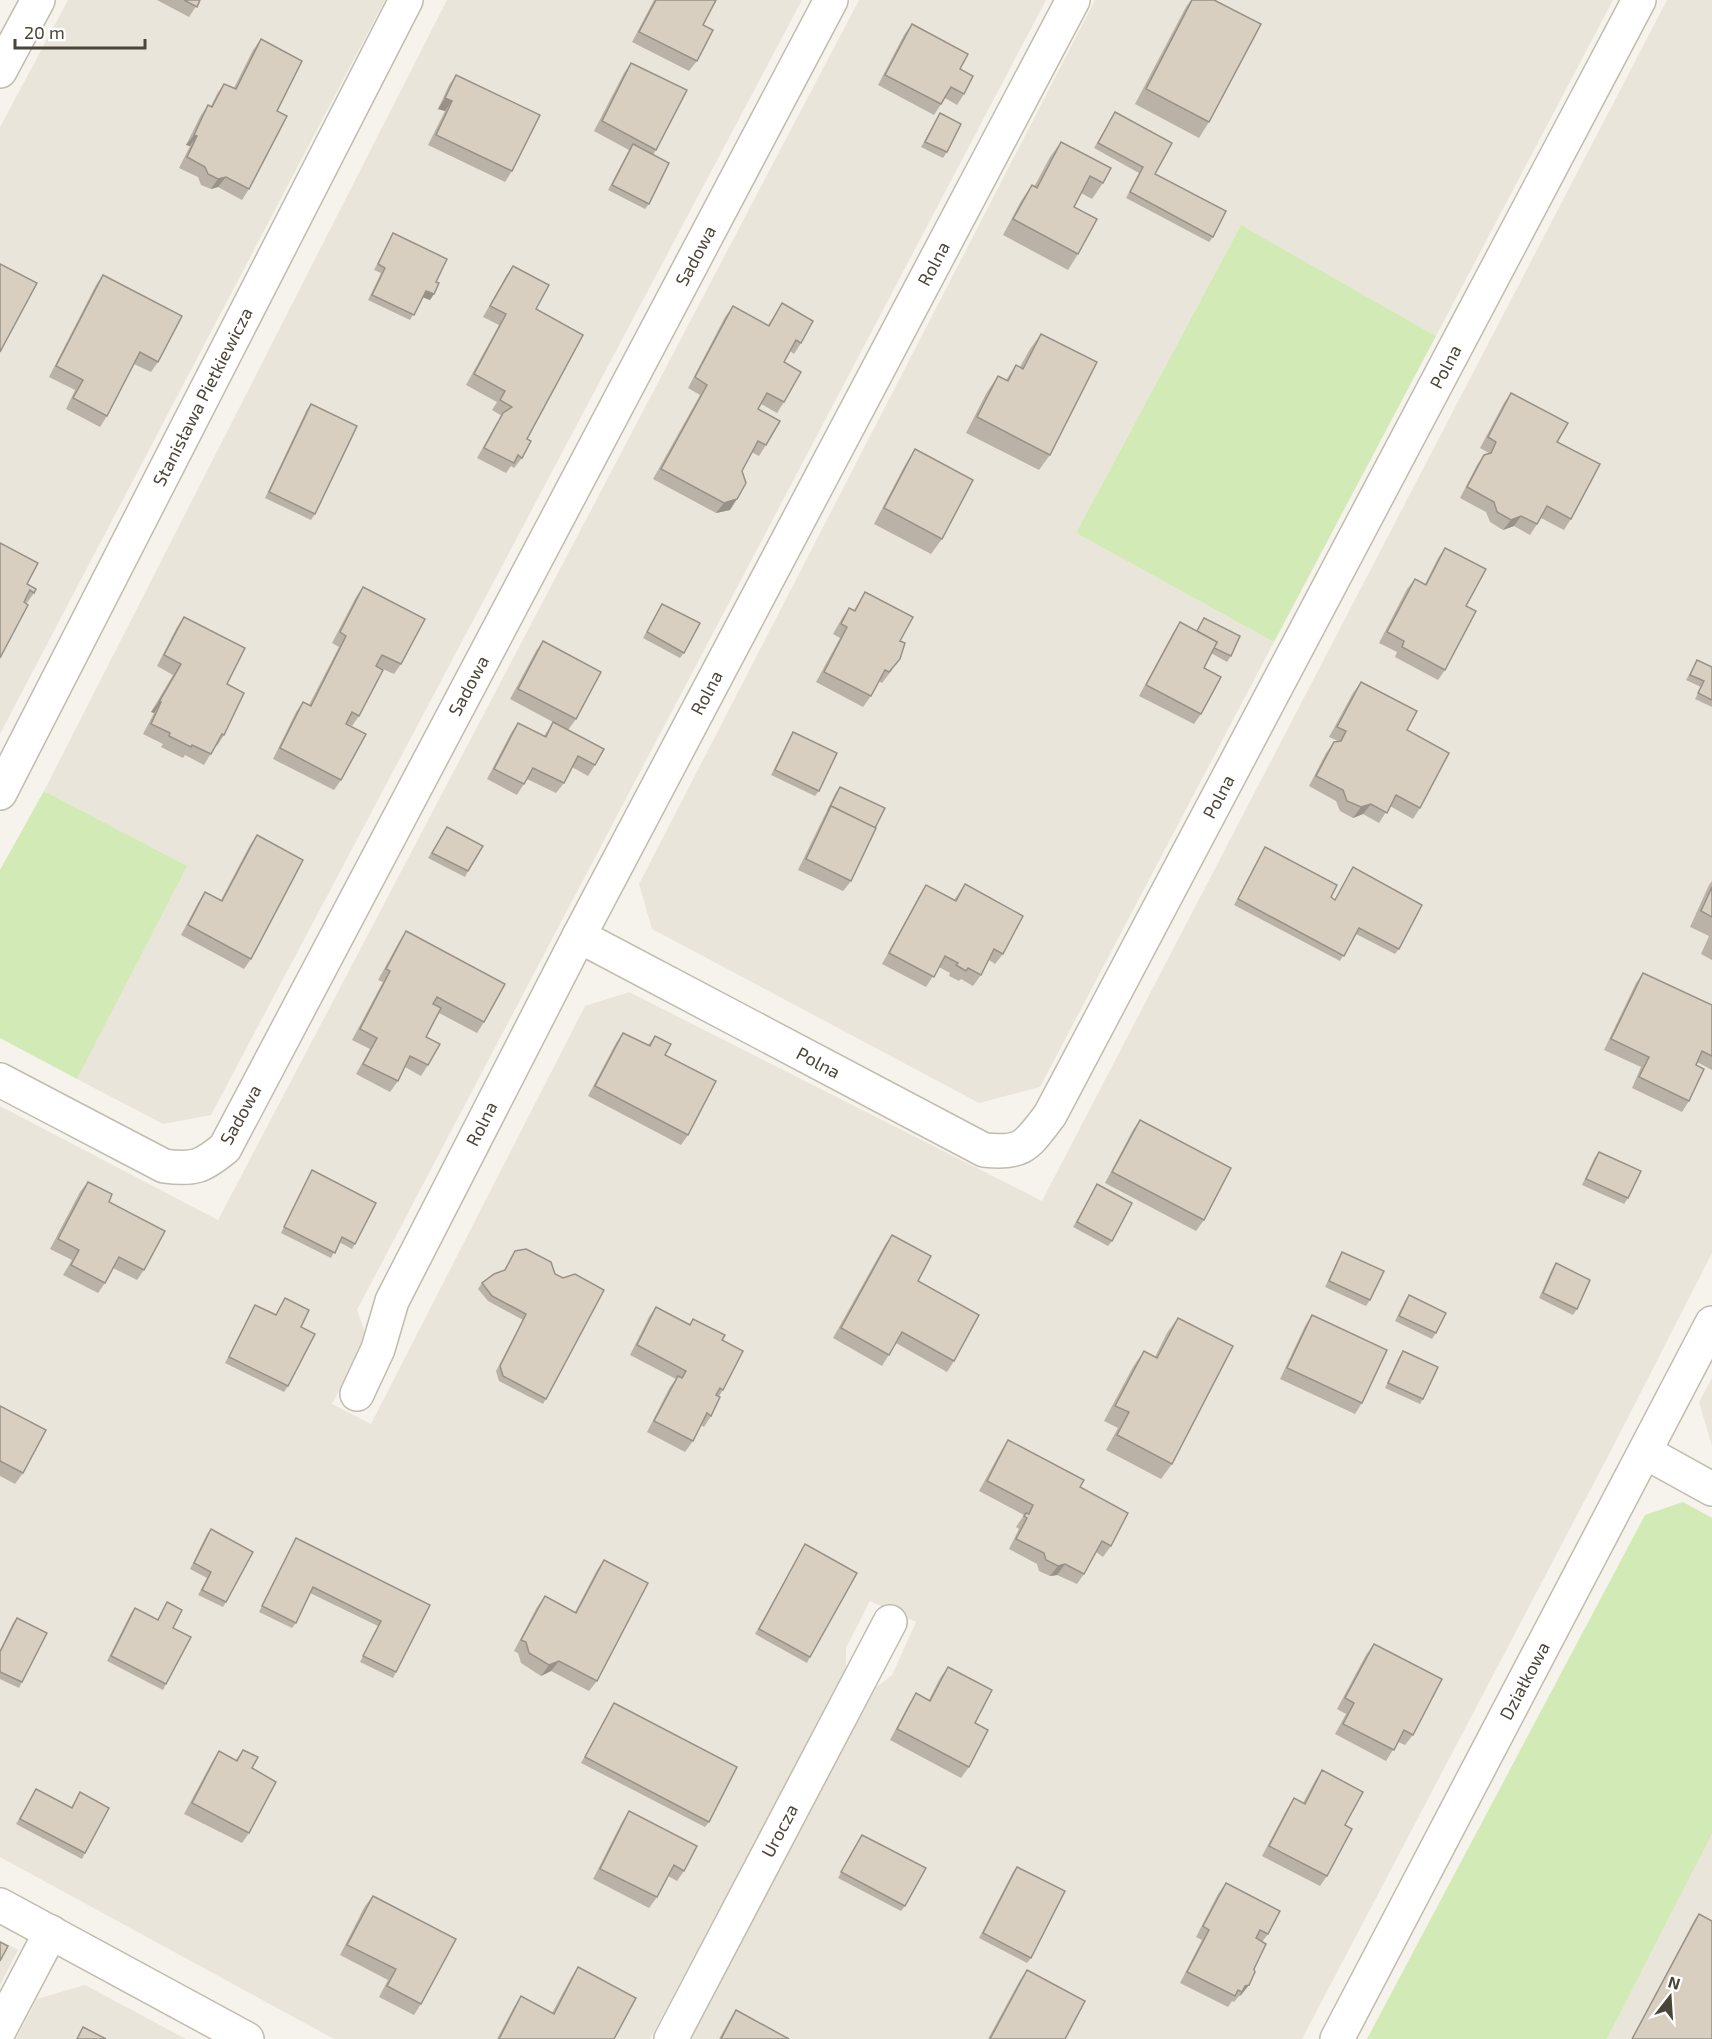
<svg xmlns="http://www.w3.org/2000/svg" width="1712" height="2039" font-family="'Exo 2',sans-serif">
	<rect width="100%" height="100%" fill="#f6f3ec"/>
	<g fill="#eae5da">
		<polygon points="68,0 385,0 0,734 0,127"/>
		<polygon points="447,0 802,0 211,1115 163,1124 77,1079 186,866 44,791"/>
		<polygon points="859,0 1046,0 357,1310 367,1338 332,1404 371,1424 585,1006 629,992 1042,1201 1667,0 1712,0 1712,1253 1616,1441 1302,2039 687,2039 874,1689 892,1675 916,1622 870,1601 846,1648 846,1672 650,2039 334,2039 0,1857 0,1106 218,1220"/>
		<polygon points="1095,0 1613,0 1436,336 1241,225 1076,533 1274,642 1040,1087 979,1103 652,929 639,884"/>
		<polygon points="1712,1378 1712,1446 1699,1402"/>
		<polygon points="1712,1834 1712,2039 1607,2039"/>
		<polygon points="0,1940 18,1950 0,1985"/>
		<polygon points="85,1985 186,2039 16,2039 37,1999"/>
	</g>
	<g fill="#d2eab5">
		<polygon points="1241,225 1436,336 1274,642 1076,533"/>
		<polygon points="44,791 187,866 77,1079 0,1038 0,870"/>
		<polygon points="1683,1502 1712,1518 1712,1834 1607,2039 1367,2039 1645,1515"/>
	</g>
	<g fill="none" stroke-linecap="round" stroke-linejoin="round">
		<g stroke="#c2bbae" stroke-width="36">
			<g id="street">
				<polyline points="0,71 38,0"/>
				<polyline points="0,793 406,0"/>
				<path d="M579 936 984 1150C1024 1154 1027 1145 1050 1115L1639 0"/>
				<path d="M0 1080 164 1166C194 1170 202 1167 225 1148L831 0"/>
				<polyline points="357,1394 378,1349 392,1301 579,936 1073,0"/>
				<polyline points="1645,1452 1712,1489"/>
				<polyline points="0,1905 247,2039"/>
				<polyline points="0,2029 51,1932"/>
				<polyline points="671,2039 890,1622"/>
				<polyline points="1337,2039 1712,1323"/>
			</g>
		</g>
		<use href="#street" stroke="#fff" stroke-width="33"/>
	</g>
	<g fill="#bab2a6">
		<polygon points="157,0 200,0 189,17"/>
		<polygon points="654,0 716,0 703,25 697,61 689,71 632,42"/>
		<polygon points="1191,0 1214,0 1209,122 1199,138 1135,104 1186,7"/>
		<polygon points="912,24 960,69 964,94 957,105 945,98 934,115 878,85 904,35"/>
		<polygon points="261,39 277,111 249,189 242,200 218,187 211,189 201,185 198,177 179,168 190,146 186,145 201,115 208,105 211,106 217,94 224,84 234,88 253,50"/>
		<polygon points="631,63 656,150 653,155 649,204 645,209 608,190 629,150 594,131 624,73"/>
		<polygon points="456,75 512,171 505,182 428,145 445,111 438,109 449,85"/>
		<polygon points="1115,112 1155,174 1213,237 1209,242 1126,198 1139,173 1094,148"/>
		<polygon points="940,113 947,152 943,158 921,147"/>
		<polygon points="1061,142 1103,183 1092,199 1081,193 1074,207 1078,254 1068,270 1003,235 1021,201 1032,185 1034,187 1050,157"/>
		<polygon points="393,233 436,282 430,300 423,297 410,320 368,300 381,273 374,270 390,239"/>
		<polygon points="513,266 536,309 527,439 522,458 514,468 511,466 506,473 477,458 496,424 502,416 492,410 497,402 466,385 499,325 483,317 506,276"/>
		<polygon points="103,275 158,362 151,372 134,364 107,416 100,427 66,409 75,390 49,377 96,285"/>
		<polygon points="782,303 801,343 794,354 790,351 784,362 784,402 777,413 761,404 758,409 766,445 759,456 751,452 742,471 730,510 716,513 653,479 700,395 688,388 725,317 733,306 768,325"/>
		<polygon points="1041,334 1050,455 1039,470 966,433 987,392 998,376 1006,380 1016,365 1020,367 1030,349"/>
		<polygon points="1511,393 1557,442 1571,519 1564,530 1541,518 1530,535 1514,526 1503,530 1490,522 1486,512 1460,498 1477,465 1484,455 1488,454 1489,453 1480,448 1504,403"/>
		<polygon points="311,404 315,514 311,520 265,498 307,409"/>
		<polygon points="915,449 942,539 931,554 874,524 905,465"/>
		<polygon points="1445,548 1466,606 1445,670 1438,680 1395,657 1397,652 1379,643 1407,589 1415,579 1425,584 1438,558"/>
		<polygon points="27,584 34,593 27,603 24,601"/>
		<polygon points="363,587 401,664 394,674 376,666 359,716 352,726 346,723 341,780 334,790 273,759 296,712 303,702 309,705 339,647 332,643 356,597"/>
		<polygon points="865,592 900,641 892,670 882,683 879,681 871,696 863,707 816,682 840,638 833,634 842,618 849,608 854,610"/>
		<polygon points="662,604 684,653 680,658 643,638"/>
		<polygon points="184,617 227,684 224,735 217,746 216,745 204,765 185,755 183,758 161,747 163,744 143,734 154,713 151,712 173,675 157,666 177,627"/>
		<polygon points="1204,618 1231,656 1227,662 1211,653 1204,668 1201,714 1194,724 1139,696 1173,633 1180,622 1197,631"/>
		<polygon points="543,641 576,719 568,730 510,699 536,651"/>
		<polygon points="1697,660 1712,667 1712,707 1695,699 1701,687 1686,680"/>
		<polygon points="1361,682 1407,730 1420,808 1413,819 1390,806 1379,823 1363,814 1353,818 1340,811 1336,801 1309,786 1326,753 1334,742 1338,741 1329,737 1353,693"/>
		<polygon points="553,722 595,765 588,776 572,767 564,783 556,793 527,779 517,795 487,779 511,733 518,723 544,736"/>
		<polygon points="793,732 819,791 815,796 771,775 790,737"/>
		<polygon points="840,787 851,881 843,891 798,870 836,792"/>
		<polygon points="447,827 468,871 465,877 428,858"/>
		<polygon points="257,835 251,959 244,969 181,935 198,903 205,892 221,900 250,845"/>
		<polygon points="1265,847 1335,900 1353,867 1399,949 1395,954 1356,934 1340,961 1234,905"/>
		<polygon points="1712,881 1712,960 1701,954 1709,936 1690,927 1709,885"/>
		<polygon points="965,884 1003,954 995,964 989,960 981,975 973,986 961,979 959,981 949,976 950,973 939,967 926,987 882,964 919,896 926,885 954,900"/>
		<polygon points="406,931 484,1022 477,1033 439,1013 426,1037 428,1065 421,1076 405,1067 398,1081 390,1092 356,1074 370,1049 352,1040 383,982 378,980 399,942"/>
		<polygon points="1643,973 1712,1005 1712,1070 1697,1062 1689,1101 1682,1112 1632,1088 1641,1067 1604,1050 1636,983"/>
		<polygon points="623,1033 648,1045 655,1036 665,1055 688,1135 681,1145 588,1096 616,1043"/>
		<polygon points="1140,1120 1204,1220 1196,1231 1105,1183 1133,1130"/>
		<polygon points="1599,1152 1628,1198 1624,1204 1582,1185 1595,1157"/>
		<polygon points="312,1170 355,1244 352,1249 339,1242 331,1258 281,1233 309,1176"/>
		<polygon points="88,1182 109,1202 144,1270 137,1280 113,1268 105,1283 98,1293 63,1275 72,1260 50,1249 80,1192"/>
		<polygon points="1097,1184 1112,1241 1108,1246 1073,1227"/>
		<polygon points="892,1235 918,1281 954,1361 947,1372 896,1343 882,1366 833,1338 885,1245"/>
		<polygon points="515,1251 546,1399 543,1404 499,1381 496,1371 523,1320 488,1301 478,1289 482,1283 504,1270"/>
		<polygon points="1342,1252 1370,1300 1366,1306 1325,1287 1339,1257"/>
		<polygon points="1556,1263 1577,1309 1573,1315 1539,1298 1552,1269"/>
		<polygon points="1409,1295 1436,1333 1432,1339 1395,1321 1405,1301"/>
		<polygon points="285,1298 301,1327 288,1386 284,1392 225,1363 252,1310 255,1305 276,1314"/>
		<polygon points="656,1307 690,1324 693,1319 722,1340 723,1390 719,1396 711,1416 704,1427 701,1425 693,1441 685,1452 647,1432 670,1387 676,1379 630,1355 649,1317"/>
		<polygon points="1312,1315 1362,1403 1355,1414 1280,1379 1305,1326"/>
		<polygon points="1178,1318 1172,1464 1161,1479 1106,1450 1118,1428 1104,1421 1133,1367 1144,1351 1155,1357 1167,1333"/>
		<polygon points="1403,1351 1423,1399 1420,1404 1385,1388 1399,1357"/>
		<polygon points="0,1406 23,1473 15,1484 0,1476"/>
		<polygon points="1008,1440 1080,1487 1111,1546 1103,1557 1096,1552 1084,1574 1077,1584 1057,1575 1050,1576 1039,1571 1037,1564 1009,1549 1019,1529 1016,1527 1024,1515 979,1491 1001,1451"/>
		<polygon points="211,1529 226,1602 223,1607 198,1595 207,1578 190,1569 207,1534"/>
		<polygon points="296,1538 430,1605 396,1672 393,1678 360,1662 378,1626 310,1593 296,1623 292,1628 259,1612"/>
		<polygon points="805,1544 810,1657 807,1663 755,1634"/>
		<polygon points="604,1560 597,1681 589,1691 551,1671 541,1676 521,1663 518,1653 514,1651 537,1607 545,1596 575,1612 597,1570"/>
		<polygon points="167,1602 173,1628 166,1684 163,1690 107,1661 131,1613 135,1608 157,1620"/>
		<polygon points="17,1618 22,1682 19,1688 0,1679 0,1650 13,1623"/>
		<polygon points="1374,1644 1413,1735 1405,1745 1398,1742 1386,1761 1335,1734 1346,1714 1337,1709 1366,1655"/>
		<polygon points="948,1667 975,1723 969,1767 961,1778 890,1740 909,1704 916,1693 929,1700 940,1678"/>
		<polygon points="614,1703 709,1822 705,1827 581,1763"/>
		<polygon points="243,1750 252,1768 249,1833 242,1843 184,1814 212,1762 219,1751 235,1761"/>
		<polygon points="1322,1770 1345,1825 1327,1876 1320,1886 1262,1856 1287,1809 1294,1798 1303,1803 1315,1781"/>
		<polygon points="36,1789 71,1808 80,1792 85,1853 82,1859 16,1824"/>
		<polygon points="629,1811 684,1871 677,1881 668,1876 657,1897 649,1908 593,1879 622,1822"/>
		<polygon points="862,1835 905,1906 901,1911 838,1878"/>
		<polygon points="1017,1867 1031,1958 1027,1963 979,1938 1013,1872"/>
		<polygon points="1226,1883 1268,1934 1262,1942 1249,1985 1241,1995 1239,1996 1234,2002 1232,2001 1228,2007 1180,1983 1202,1940 1196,1937 1218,1894"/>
		<polygon points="373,1896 421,2004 414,2015 379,1997 388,1980 340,1955 365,1906"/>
		<polygon points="1699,1914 1712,2039 1632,2039 1695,1919"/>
		<polygon points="578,1967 614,2039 497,2039 514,2007 521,1996 552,2013 571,1978"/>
		<polygon points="1027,1970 1065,2039 988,2039 1020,1980"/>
		<polygon points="736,2010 789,2039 719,2039 729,2021"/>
	</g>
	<g fill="#979187">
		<polygon points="445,98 452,101 445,111 438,109"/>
		<polygon points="194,135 197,136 190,146 186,145"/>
		<polygon points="226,177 218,187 211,189 218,179"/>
		<polygon points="426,291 434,294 430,300 422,297"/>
		<polygon points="737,499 730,510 716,513 724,503"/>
		<polygon points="1521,516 1514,526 1503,530 1511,520"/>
		<polygon points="159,702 161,702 154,713 151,712"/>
		<polygon points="1371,804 1363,814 1353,818 1361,807"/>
		<polygon points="1065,1564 1057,1575 1050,1576 1058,1566"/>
		<polygon points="559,1661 551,1671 541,1676 549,1665"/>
		<polygon points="1249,1985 1241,1995 1239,1996 1245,1986"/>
	</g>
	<g fill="#d8cfc1" stroke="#979187" stroke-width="1.5">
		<polygon points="184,0 200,0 197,7"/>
		<polygon points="656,0 716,0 703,25 713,30 697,61 639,32"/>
		<polygon points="1192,0 1214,0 1261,24 1209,122 1146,89"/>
		<polygon points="912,24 968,54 960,69 973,76 964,94 951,87 941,104 885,75"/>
		<polygon points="261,39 302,61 277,111 287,116 249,189 226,177 218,179 208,174 205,167 187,157 197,136 194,135 208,105 212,107 224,84 236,89"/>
		<polygon points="631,63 687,90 656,150 602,121"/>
		<polygon points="456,75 540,115 512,171 436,135 452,101 445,98"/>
		<polygon points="1115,112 1172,143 1155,174 1226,211 1213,237 1130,192 1143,167 1098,143"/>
		<polygon points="940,113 961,124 947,152 925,142"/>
		<polygon points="1061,142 1111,168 1103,183 1090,176 1074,207 1097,219 1078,254 1013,219 1032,185 1037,188"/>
		<polygon points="633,144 669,163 649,204 612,185"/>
		<polygon points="393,233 447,259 436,282 439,283 434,294 426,291 414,315 372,295 385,268 378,264"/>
		<polygon points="0,264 37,283 0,352"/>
		<polygon points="513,266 549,285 536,309 583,335 527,439 531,441 522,458 518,455 514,463 484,448 503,413 512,407 500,400 505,391 474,374 506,314 490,306"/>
		<polygon points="103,275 182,316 158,362 140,352 107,416 73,398 83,380 56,366"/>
		<polygon points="782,303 813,321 801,343 796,340 784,362 801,372 784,402 767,393 758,409 780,421 766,445 758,441 742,471 746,483 737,499 724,503 661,469 707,385 695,377 733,306 769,326"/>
		<polygon points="1041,334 1097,362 1050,455 977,417 998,376 1008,381 1016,365 1023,369"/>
		<polygon points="1511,393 1568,423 1557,442 1600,464 1571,519 1547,506 1537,524 1521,516 1511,520 1497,512 1494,502 1467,487 1484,455 1491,453 1496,442 1488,437"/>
		<polygon points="311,404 357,426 315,514 269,492"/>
		<polygon points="915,449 973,480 942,539 884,508"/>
		<polygon points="0,543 38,563 27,584 36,589 34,593 30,590 24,602 28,605 0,658"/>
		<polygon points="1445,548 1486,569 1466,606 1476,611 1445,670 1402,647 1404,641 1387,632 1415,579 1426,585"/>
		<polygon points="363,587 425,619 401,664 382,655 376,666 383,670 359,716 352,712 346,724 366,734 341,780 280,748 303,702 311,706 346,636 340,632"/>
		<polygon points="865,592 913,617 900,641 905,643 900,659 889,672 885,670 871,696 824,672 847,627 841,624 849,608 855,611"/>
		<polygon points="662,604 700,623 684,653 647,632"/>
		<polygon points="184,617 245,648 227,684 244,693 224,735 222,734 211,754 192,745 191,747 169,736 170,733 151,724 161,702 159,702 181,664 164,655"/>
		<polygon points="1204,618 1240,636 1231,656 1214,648 1217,642 1197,631"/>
		<polygon points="1180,622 1217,642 1204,668 1221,677 1201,714 1146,685"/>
		<polygon points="543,641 601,672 576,719 518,689"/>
		<polygon points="1697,660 1712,667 1712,700 1698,693 1704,681 1690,675"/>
		<polygon points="1361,682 1417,711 1407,730 1449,753 1420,808 1396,795 1387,813 1371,804 1361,807 1347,801 1343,790 1316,776 1334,742 1341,741 1346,731 1337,727"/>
		<polygon points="553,722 604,749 595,765 578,756 564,783 533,768 524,784 494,769 518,723 546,737"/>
		<polygon points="793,732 837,753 819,791 775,770"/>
		<polygon points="840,787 885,808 875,828 831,806 828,811"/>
		<polygon points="831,806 876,828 851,881 806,859"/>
		<polygon points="447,827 483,846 468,871 432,853"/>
		<polygon points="257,835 303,860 251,959 188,925 205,892 222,901"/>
		<polygon points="1265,847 1337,885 1331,897 1335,900 1353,867 1422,905 1399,949 1359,928 1344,956 1238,899"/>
		<polygon points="965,884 1023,916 1003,954 994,949 981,975 968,968 966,971 956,965 958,963 945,956 934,977 889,953 926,885 956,901"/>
		<polygon points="1712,887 1712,917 1701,911"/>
		<polygon points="406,931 505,984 484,1022 437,997 433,1004 441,1008 426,1037 440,1044 428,1065 410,1056 398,1081 363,1064 377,1038 360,1029 390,971 386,969"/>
		<polygon points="1643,973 1712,1005 1712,1056 1702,1051 1696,1065 1704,1069 1689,1101 1639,1077 1649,1057 1611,1039"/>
		<polygon points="623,1033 650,1046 655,1036 671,1044 665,1055 716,1081 688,1135 595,1086"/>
		<polygon points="1140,1120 1231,1168 1204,1220 1112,1172"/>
		<polygon points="1599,1152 1641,1171 1628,1198 1586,1179"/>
		<polygon points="312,1170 376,1203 355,1244 342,1237 335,1253 284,1227"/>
		<polygon points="88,1182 112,1194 109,1202 165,1231 144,1270 119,1257 105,1283 71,1265 79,1250 58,1239"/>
		<polygon points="1097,1184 1132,1203 1112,1241 1077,1222"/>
		<polygon points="892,1235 931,1256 918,1281 979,1315 954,1361 902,1332 889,1355 841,1328"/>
		<polygon points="526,1249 551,1262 555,1274 563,1278 575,1274 604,1290 546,1399 503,1376 500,1366 526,1314 492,1296 482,1283 494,1274 505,1270 515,1251"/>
		<polygon points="1342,1252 1384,1271 1370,1300 1329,1281"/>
		<polygon points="1556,1263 1590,1280 1577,1309 1543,1293"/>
		<polygon points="1409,1295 1446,1313 1436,1333 1399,1316"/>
		<polygon points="285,1298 309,1310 301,1327 315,1334 288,1386 229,1357 255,1305 276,1315"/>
		<polygon points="656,1307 690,1325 693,1319 725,1335 722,1340 743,1351 723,1390 720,1388 716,1395 720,1397 711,1416 707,1413 693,1441 654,1421 678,1376 682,1378 686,1371 637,1345"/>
		<polygon points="1312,1315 1387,1350 1362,1403 1287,1368"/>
		<polygon points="1178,1318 1233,1346 1172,1464 1117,1435 1129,1412 1115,1406 1144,1351 1157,1358"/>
		<polygon points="1403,1351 1438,1367 1423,1399 1388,1383"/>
		<polygon points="0,1406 46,1430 23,1473 0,1461"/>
		<polygon points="1008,1440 1084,1480 1080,1487 1128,1513 1111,1546 1102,1541 1084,1574 1065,1564 1058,1566 1046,1560 1044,1553 1016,1539 1027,1518 1024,1516 1026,1513 1029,1514 1033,1505 987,1481"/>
		<polygon points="211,1529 253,1552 226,1602 202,1590 211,1572 194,1563"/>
		<polygon points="296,1538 430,1605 396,1672 363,1656 381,1621 313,1587 296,1623 262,1606"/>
		<polygon points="805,1544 857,1573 810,1657 759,1629"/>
		<polygon points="604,1560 648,1583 597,1681 559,1661 549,1665 529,1653 526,1642 521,1640 545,1596 576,1613"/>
		<polygon points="167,1602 182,1610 173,1628 191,1637 166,1684 111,1656 135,1608 158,1620"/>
		<polygon points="17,1618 47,1633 22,1682 0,1672 0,1652"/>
		<polygon points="1374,1644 1442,1679 1413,1735 1404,1730 1394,1750 1343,1724 1354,1703 1345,1698"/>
		<polygon points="948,1667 992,1690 975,1723 988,1730 969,1767 897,1729 916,1693 930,1701"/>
		<polygon points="614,1703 737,1767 709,1822 585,1757"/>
		<polygon points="243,1750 258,1757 252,1768 276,1782 249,1833 192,1803 219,1751 237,1761"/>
		<polygon points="1322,1770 1363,1792 1345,1825 1352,1829 1327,1876 1269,1846 1294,1798 1305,1804"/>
		<polygon points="36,1789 72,1808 80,1792 109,1808 85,1853 20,1819"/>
		<polygon points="629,1811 697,1846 684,1871 674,1865 657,1897 600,1869"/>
		<polygon points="862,1835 926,1868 905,1906 841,1872"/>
		<polygon points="1017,1867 1065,1891 1031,1958 983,1933"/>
		<polygon points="1226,1883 1280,1911 1268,1934 1260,1930 1256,1938 1266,1944 1254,1969 1255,1972 1249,1985 1245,1986 1242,1992 1238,1990 1235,1996 1187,1972 1209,1930 1203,1926"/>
		<polygon points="373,1896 456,1939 421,2004 387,1986 396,1969 347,1945"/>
		<polygon points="1699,1914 1712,1921 1712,2039 1632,2039"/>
		<polygon points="0,1942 8,1946 0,1961"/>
		<polygon points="578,1967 636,1998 614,2039 499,2039 521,1996 554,2014"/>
		<polygon points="1027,1970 1085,2001 1065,2039 990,2039"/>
		<polygon points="736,2010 789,2039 721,2039"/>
		<polygon points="83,2027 106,2039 77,2039"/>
	</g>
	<g text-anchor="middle" stroke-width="6" stroke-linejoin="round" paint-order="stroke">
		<g font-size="18" fill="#4b4439" stroke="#fff">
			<text transform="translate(696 256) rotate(-62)" y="6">Sadowa</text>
			<text transform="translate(934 264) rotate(-62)" y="6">Rolna</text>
			<text transform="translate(1446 367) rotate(-62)" y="6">Polna</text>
			<text transform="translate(203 397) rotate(-63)" y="6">Stanisława Pietkiewicza</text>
			<text transform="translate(469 686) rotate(-62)" y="6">Sadowa</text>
			<text transform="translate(707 693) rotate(-62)" y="6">Rolna</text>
			<text transform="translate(1219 797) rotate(-62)" y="6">Polna</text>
			<text transform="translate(818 1063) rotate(28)" y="6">Polna</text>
			<text transform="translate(241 1115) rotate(-61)" y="6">Sadowa</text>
			<text transform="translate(482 1124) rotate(-63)" y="6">Rolna</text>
			<text transform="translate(1525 1681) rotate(-62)" y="6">Działkowa</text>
			<text transform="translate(780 1831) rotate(-62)" y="6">Urocza</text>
		</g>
	</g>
	<g transform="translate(1670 1997) rotate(17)" stroke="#ffffff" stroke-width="4.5" paint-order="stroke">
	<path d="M0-4.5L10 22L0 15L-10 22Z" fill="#4b4439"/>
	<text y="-9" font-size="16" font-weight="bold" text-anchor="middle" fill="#4b4439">N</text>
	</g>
	<path d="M15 39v9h130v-9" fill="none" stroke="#4b4439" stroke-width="3"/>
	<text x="24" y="39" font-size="18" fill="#4b4439" stroke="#ffffff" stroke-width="4.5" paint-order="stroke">20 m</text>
</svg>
